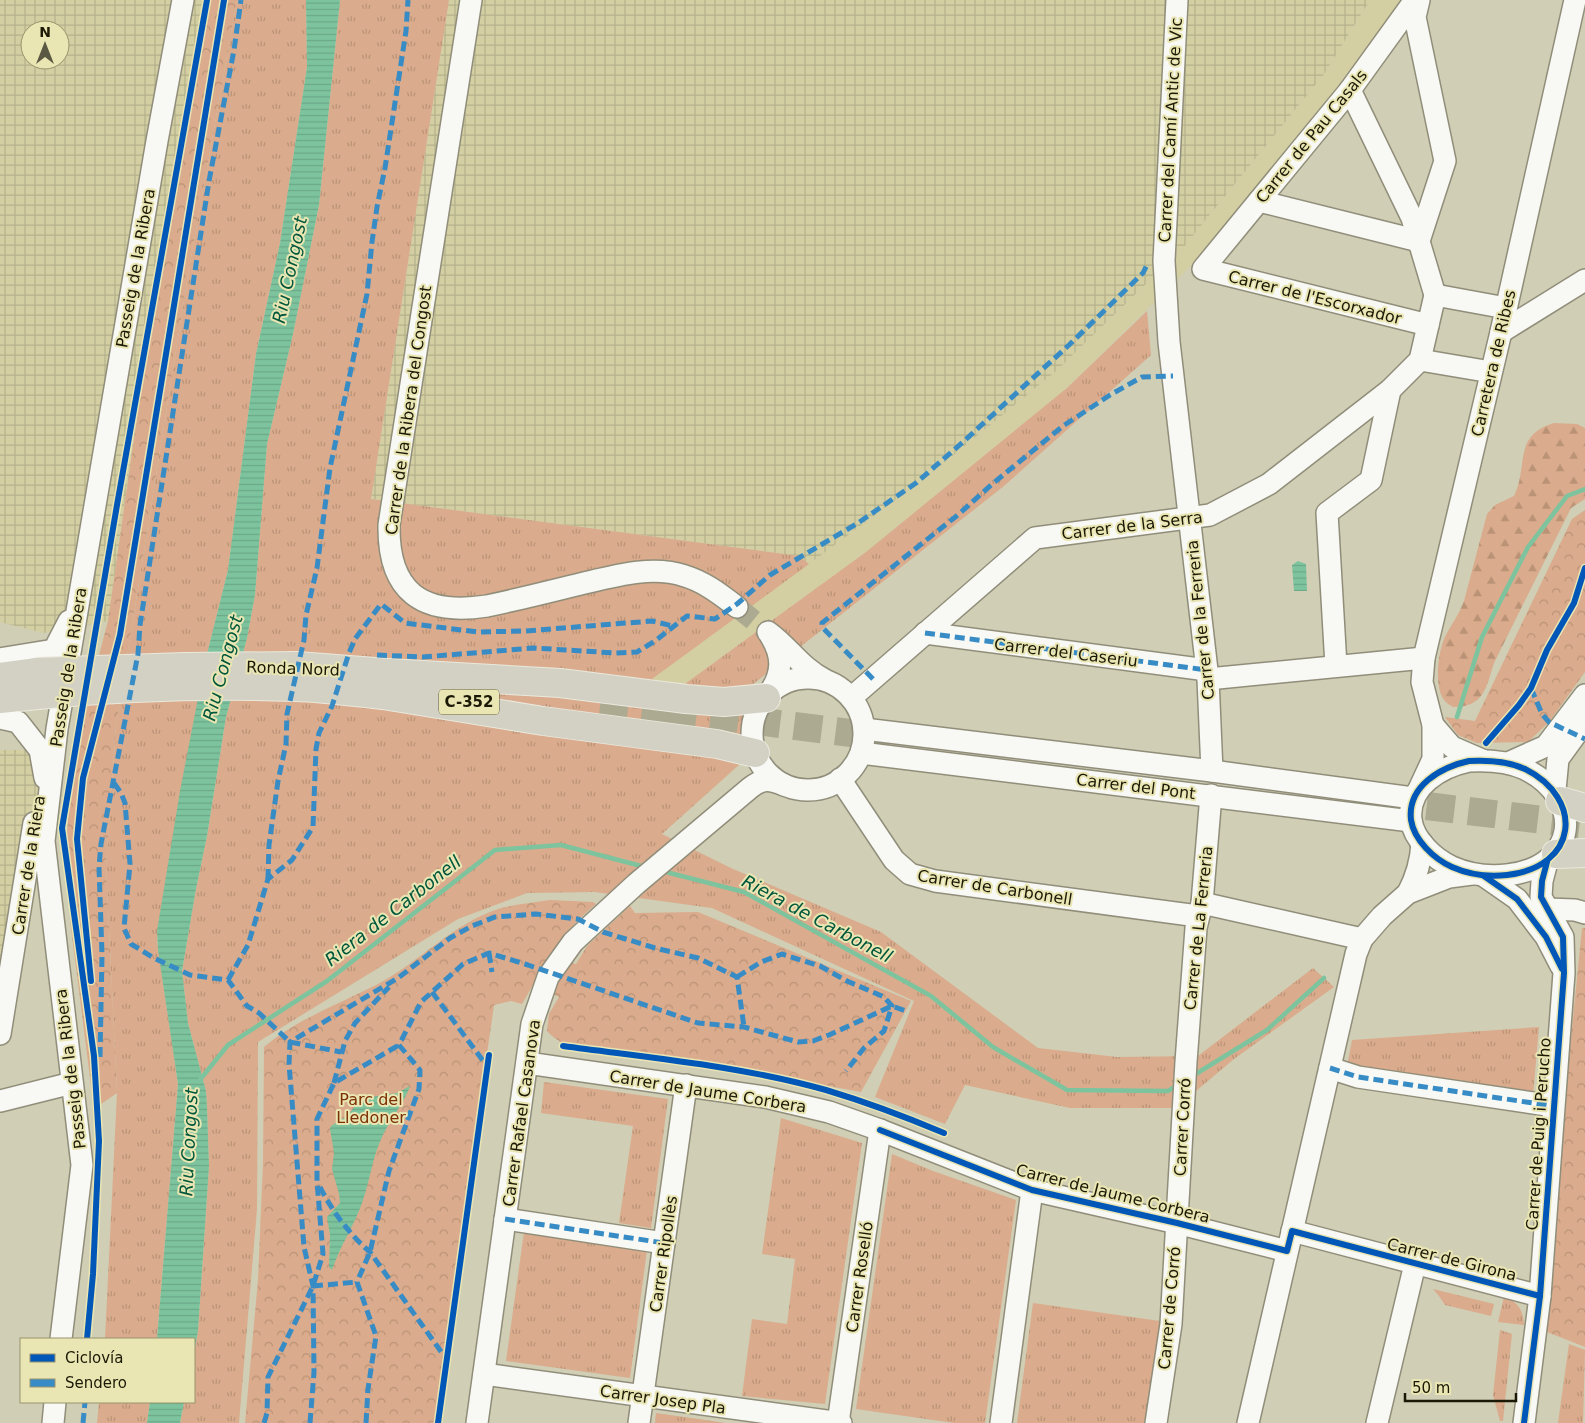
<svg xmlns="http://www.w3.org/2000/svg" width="1585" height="1423" font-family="'DejaVu Sans',sans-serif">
	<defs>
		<pattern id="industrial-grid" width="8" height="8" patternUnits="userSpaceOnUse" patternTransform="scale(1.25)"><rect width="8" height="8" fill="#d3cfa3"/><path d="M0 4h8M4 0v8" fill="none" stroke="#b5b18b"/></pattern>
		<pattern id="grass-tufts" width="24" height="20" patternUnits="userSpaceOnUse" patternTransform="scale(1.25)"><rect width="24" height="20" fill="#daab8c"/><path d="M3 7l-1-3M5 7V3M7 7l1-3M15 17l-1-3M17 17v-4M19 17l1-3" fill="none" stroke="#ba9377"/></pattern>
		<pattern id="forest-firs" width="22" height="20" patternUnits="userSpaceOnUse" patternTransform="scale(1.25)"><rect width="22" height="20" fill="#daab8c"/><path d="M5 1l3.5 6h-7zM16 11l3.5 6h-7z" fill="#ba9377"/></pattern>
		<pattern id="park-crowns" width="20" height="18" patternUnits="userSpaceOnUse" patternTransform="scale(1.25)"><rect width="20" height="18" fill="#daab8c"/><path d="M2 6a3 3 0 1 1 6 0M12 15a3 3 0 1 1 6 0" fill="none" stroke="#ba9377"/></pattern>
		<pattern id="water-rules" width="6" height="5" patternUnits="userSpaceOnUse" patternTransform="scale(1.25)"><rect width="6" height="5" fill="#7dc49e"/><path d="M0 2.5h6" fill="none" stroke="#6ba887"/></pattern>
	</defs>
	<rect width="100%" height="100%" fill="#d0ceb4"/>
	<polygon fill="#d3cfa3" points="1370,0 1402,0 1340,90 1197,260 1067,388 866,552 678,689 652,679 928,476 1055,372 1182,249 1324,74"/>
	<g fill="url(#industrial-grid)" fill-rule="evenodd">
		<path d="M0 0H210L139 403 108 621 43 633 0 622ZM30 30H60V60H30Z"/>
		<polygon points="449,0 1370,0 1324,74 1182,249 1055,372 928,476 809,564 799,556 371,499"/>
		<polygon points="0,750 40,750 38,796 0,1031"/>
	</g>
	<g fill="url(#grass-tufts)">
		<polygon points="237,0 306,0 307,67 280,243 256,354 228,570 205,662 157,941 178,1084 157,1339 105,1339 117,1093 106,866 116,726 189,269"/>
		<polygon points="340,0 449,0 371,499 799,556 809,564 652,679 678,689 866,552 1067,388 1147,311 1151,355 1004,486 748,688 740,764 662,834 733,869 881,932 1038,1048 1117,1057 1198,1056 1313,968 1334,987 1234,1059 1176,1108 1070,1108 965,1085 945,1124 875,1097 914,1001 712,908 595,892 527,893 458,919 258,1042 257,1209 239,1423 180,1423 184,1402 194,1402 194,1354 198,1331 209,1166 207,1107 206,1091 188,1023 182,971 196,889 207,836 226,717 247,638 255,595 267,444 293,334 319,205"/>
		<polygon points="1539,1027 1533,1096 1347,1066 1352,1040"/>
		<polygon points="544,1082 668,1099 651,1228 619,1223 633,1126 541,1113"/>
		<polygon points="781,1118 862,1143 825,1404 742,1396 752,1319 787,1324 795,1259 762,1254"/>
		<polygon points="892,1154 933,1171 1016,1200 985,1423 954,1423 856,1409"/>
		<polygon points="524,1232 647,1250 630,1378 506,1361"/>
		<polygon points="1433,1289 1494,1304 1491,1316 1445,1305 1439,1296"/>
		<path d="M1504 1297C1519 1302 1523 1311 1524 1325L1498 1322Z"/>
		<polygon points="1033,1303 1160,1321 1145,1423 1017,1423"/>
		<polygon points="1500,1330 1512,1334 1503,1421 1500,1421 1493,1395"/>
		<polygon points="1569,1344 1585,1350 1583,1423 1558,1423"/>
		<polygon points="99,1402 150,1402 147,1423 97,1423"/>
		<polygon points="656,1413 726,1423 655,1423"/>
	</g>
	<path fill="url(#forest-firs)" d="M1554 423 1577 424 1585 428V499L1571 508 1494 663C1486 688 1484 707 1453 707 1450 705 1446 703 1444 700 1434 686 1438 654 1444 639 1450 626 1459 615 1464 601L1487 514 1495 505 1514 496C1529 465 1512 436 1554 423Z"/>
	<g fill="url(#park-crowns)">
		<polygon points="210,0 237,0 189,269 116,726 106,866 117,1093 94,1109 70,920 67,834 72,758 108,621 139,403"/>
		<polygon points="1585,510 1585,672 1549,722 1528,742 1477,743 1458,735 1445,717 1475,721 1572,519"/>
		<path d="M550 900 593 902 596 904C577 920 562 936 549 956L576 964 587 946 630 906 635 913 698 912 911 1001 861 1092 692 1061 562 1043 552 1036 547 1031 549 1014 559 997 533 985 522 1004 511 1001 494 1005 434 1423H245L258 1280 263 1163 264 1047C297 1019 339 1004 378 984 418 963 454 923 498 909 515 904 533 903 550 900Z"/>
		<polygon points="1582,928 1585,928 1585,1347 1542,1330"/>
	</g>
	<g fill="url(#water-rules)">
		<polygon points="306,0 340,0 319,205 293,334 267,444 255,595 247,638 226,717 207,836 196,889 182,971 188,1023 206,1091 207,1107 209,1166 198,1331 194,1354 194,1339 157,1339 178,1084 158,950 157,931 180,791 205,662 228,570 256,354 280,243 307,67"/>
		<polygon points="1298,561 1306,564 1307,591 1294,591 1292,565"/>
		<path d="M410 1086C404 1104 390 1119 382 1137 372 1158 370 1181 362 1203 354 1226 340 1246 332 1270L329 1267 330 1235 327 1217 340 1203 339 1194 332 1169 334 1153 330 1129 331 1126 346 1117 358 1103 371 1097 397 1093Z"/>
		<polygon points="150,1402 184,1402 180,1423 147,1423"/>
	</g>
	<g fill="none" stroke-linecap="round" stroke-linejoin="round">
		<g stroke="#7dc49e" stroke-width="4.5">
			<polyline points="1457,717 1482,637 1528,547 1567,496 1585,489"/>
			<polyline points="662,871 744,892 931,996 993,1047 1067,1090 1168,1091 1178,1085"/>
			<polyline points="1191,1077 1267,1030 1324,978"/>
			<polyline points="199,1081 228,1045 327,981 495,850 561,845 645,867"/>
		</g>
		<polyline stroke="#acaa91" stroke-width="21" stroke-dasharray="21 11" stroke-linecap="butt" points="737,607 768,632"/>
		<g stroke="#acaa91" stroke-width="28" stroke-dasharray="28 14" stroke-linecap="butt">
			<polyline points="669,710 891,738"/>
			<polyline points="599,715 690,726"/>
			<polyline points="1385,801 1585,825"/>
		</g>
		<g stroke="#908e7a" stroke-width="24">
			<g id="minor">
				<path d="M471 0 389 525C388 592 422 616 487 606 515 600 544 593 572 586 608 578 649 564 685 576 705 582 721 595 737 607"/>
				<polyline points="1177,0 1164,261 1169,342 1208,679 1212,771"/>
				<polyline points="1415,0 1350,90 1203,269 1428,325"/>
				<polyline points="1350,90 1412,218 1435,295"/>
				<polyline points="1259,201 1419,241"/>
				<polyline points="1419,241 1445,161 1415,17 1419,0"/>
				<polyline points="1501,332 1585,280"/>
				<polyline points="1420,360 1491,372"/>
				<path d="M768 632C790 648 800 667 825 680"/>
				<polyline points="925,633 1207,670"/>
				<path d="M770 635C783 656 783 672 770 692"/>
				<polyline points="0,659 54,650 69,621"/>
				<polyline points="1336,666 1327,513 1371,480 1390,390"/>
				<circle cx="808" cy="734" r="56"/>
				<polyline points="1208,679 1424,658"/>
				<polyline points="851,698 1035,538 1210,515 1269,484 1390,390 1420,360 1435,295 1506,308"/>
				<polyline points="0,718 18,722 40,750 45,778"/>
				<polyline points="1433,725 1452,747 1482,760"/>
				<polyline points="864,729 1212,771 1413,798"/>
				<polyline points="861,753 1411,821"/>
				<path d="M1469 761C1488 760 1508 761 1525 769 1585 799 1578 867 1507 875 1488 877 1470 875 1452 867 1434 859 1414 840 1411 820 1407 786 1441 767 1469 761Z"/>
				<polyline points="1508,763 1546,746 1585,695"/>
				<polyline points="840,779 894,860 910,874 935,881 1198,916"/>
				<polyline points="1420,787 1433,759 1433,725 1422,682 1424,658 1501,332 1575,0"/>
				<polyline points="1555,790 1558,759 1585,722"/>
				<polyline points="1484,876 1517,899 1546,937 1561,966"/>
				<path d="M1408 893C1417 876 1421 862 1422 843"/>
				<polyline points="1202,903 1362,939"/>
				<polyline points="1547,909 1575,910 1585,913"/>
				<polyline points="0,1034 34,823"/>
				<polyline points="527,1063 765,1097 829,1112 880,1130 1032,1190 1177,1223 1287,1251"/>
				<polyline points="1330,1068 1358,1077 1553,1106"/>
				<polyline points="0,1101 72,1083"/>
				<polyline points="505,1219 664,1243"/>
				<polyline points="1292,1231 1540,1296"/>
				<polyline points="61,1339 82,1165 44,841 57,729 157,141 183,0"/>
				<polyline points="484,1374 841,1423"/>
				<polyline points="53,1423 55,1402"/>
				<path d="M477 1423 532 1024 548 977 573 942 636 884 750 788C762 778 770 779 784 785"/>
				<polyline points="639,1423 686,1085"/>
				<polyline points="838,1423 880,1130"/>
				<polyline points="1001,1423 1032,1190"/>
				<polyline points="1156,1423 1171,1324 1186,1062 1196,928 1202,903 1211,795"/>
				<polyline points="1248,1423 1356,954 1362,939 1382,916 1408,893 1449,877 1472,874"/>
				<polyline points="1377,1423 1415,1264"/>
				<polyline points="1524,1423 1540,1296 1564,973 1563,937 1541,897 1542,881 1547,862"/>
			</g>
		</g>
		<g stroke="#eae9dd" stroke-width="30">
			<g id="highway">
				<polyline points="388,673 560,683 686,699 724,702 766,698"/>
				<polyline points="0,677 36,672"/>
				<polyline points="383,695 543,721 717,744 755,753"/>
				<polyline points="0,699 37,695"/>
				<polyline points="1560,801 1585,808"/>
				<polyline points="1556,854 1585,853"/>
			</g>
		</g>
		<use href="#minor" stroke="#f8f8f4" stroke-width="21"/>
		<use href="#highway" stroke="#d3d1c4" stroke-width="28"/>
		<g stroke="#eae9dd" stroke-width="30" stroke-linecap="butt">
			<g id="highway-bridge">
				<polyline points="36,672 185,667 297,666 388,673"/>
				<path d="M37 695C123 687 210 684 296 687 325 688 354 692 383 695"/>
			</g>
		</g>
		<use href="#highway-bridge" stroke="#d3d1c4" stroke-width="28"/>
		<g stroke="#388cc5" stroke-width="5" stroke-dasharray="10 5" stroke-linecap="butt">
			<polyline points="925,633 1207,670"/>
			<polyline points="377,655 423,657 534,648 615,653 637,652 655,641 687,616 715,619 737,604 770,575 858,523 916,483 963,442 1069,345 1143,273 1148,263"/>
			<polyline points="873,679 822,627 822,623 959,514 991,485 1063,426 1110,395 1142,377 1173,376"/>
			<polyline points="1531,688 1542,714 1549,722 1585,739"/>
			<polyline points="114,783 121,793 125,803 130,864 124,928 131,944 154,958 190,975 228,980 247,1006 259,1013 290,1042 341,1052"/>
			<polyline points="268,879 269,845 278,781 286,744 287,714 304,640 306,615 317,568 330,468 367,294 372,242 377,207 385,168 406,31 408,0"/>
			<polyline points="489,953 492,972"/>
			<polyline points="737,977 761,962 782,954 820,966 847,981 884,997 892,1006 884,1031 864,1048 846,1071"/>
			<polyline points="228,980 248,945 268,879 292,860 313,827 316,749 319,733 332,706 349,653 355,639 381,604 405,623 478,632 525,631 652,621 673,626"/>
			<polyline points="432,992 487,1066"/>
			<polyline points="100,1057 102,955 99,867 101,844 138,654 140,625 209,181 234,50 241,0"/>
			<polyline points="1330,1068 1358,1077 1553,1106"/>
			<polyline points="334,1083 345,1041 355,1023 389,987"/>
			<path d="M320 1187C332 1211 350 1235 370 1252L447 1360"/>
			<polyline points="505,1219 664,1243"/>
			<polyline points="313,1286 357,1282"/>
			<polyline points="83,1423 85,1402"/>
			<polyline points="264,1423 267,1413 268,1377 313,1286 323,1254 317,1181 317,1119 334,1083 399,1045"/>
			<polyline points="310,1423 314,1372 313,1286 304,1247 289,1064 290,1042 398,978 450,938 472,926 495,917 536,914 578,919 603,932 655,948 698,958 737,977 744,1027"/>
			<polyline points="366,1423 368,1389 376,1336 357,1282 370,1252 389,1171 419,1089 420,1070 399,1045 421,1002 463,964 489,953 528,965 698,1023 744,1027 798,1042 813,1041 829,1035 892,1006 906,1011"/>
		</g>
		<g stroke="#eae6b3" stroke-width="9">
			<g id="cycleway">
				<polyline points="1486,743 1519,705 1531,688 1547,650 1574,603 1585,568"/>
				<path d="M1469 761C1488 760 1508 761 1525 769 1585 799 1578 867 1507 875 1488 877 1470 875 1452 867 1434 859 1414 840 1411 820 1407 786 1441 767 1469 761Z"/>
				<polyline points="1484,876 1517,899 1546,937 1562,969"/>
				<polyline points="91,981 77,839 83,778 120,635 224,0"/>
				<path d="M563 1046C651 1058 741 1066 826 1090 866 1102 906 1117 944 1133"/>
				<polyline points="880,1130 1032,1190 1177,1223 1287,1251 1292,1231 1540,1296"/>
				<polyline points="87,1339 93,1274 99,1141 94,1056 62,828 117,505 207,0"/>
				<polyline points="438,1423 489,1055"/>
				<polyline points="1524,1423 1540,1296 1564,973 1563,937 1541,897 1542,881 1547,862"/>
			</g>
		</g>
		<use href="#cycleway" stroke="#0057b8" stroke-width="6"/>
	</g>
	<g text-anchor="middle" stroke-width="4" stroke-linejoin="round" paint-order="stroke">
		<rect fill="#eae6b3" stroke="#59563a" stroke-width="1" x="439" y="689.5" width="60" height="25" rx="4"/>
		<g font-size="15" font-weight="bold" fill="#1b1906">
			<text x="469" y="707">C-352</text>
		</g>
		<g font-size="16" fill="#1b1906" stroke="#eae6b3">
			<text transform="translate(1170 130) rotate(-87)" y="6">Carrer del Camí Antic de Vic</text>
			<text transform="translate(1311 136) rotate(-51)" y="6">Carrer de Pau Casals</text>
			<text transform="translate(135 268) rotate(-80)" y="6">Passeig de la Ribera</text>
			<text transform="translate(1315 297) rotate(14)" y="6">Carrer de l'Escorxador</text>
			<text transform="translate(1493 363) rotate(-77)" y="6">Carretera de Ribes</text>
			<text transform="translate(408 410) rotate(-82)" y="6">Carrer de la Ribera del Congost</text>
			<text transform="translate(1132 525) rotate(-7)" y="6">Carrer de la Serra</text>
			<text transform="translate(1200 620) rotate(-96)" y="6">Carrer de la Ferreria</text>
			<text transform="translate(1066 652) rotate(7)" y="6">Carrer del Caseriu</text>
			<text transform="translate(68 667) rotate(-81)" y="6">Passeig de la Ribera</text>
			<text transform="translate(293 668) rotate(2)" y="6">Ronda Nord</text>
			<text transform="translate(1136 786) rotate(7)" y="6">Carrer del Pont</text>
			<text transform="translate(28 865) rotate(-81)" y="6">Carrer de la Riera</text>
			<text transform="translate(995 887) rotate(9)" y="6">Carrer de Carbonell</text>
			<text transform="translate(1198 928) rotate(-84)" y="6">Carrer de La Ferreria</text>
			<text transform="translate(70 1069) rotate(-97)" y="6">Passeig de la Ribera</text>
			<text transform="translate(708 1091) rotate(9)" y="6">Carrer de Jaume Corbera</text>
			<text transform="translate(521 1113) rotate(-82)" y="6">Carrer Rafael Casanova</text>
			<text transform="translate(1182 1127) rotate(-87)" y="6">Carrer Corró</text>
			<text transform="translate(1538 1134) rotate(-86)" y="6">Carrer de Puig i Perucho</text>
			<text transform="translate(1113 1193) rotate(14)" y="6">Carrer de Jaume Corbera</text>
			<text transform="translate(663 1254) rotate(-82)" y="6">Carrer Ripollès</text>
			<text transform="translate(1452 1259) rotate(14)" y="6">Carrer de Girona</text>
			<text transform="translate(859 1277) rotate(-82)" y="6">Carrer Roselló</text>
			<text transform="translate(1169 1308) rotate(-85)" y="6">Carrer de Corró</text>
			<text transform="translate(663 1399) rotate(8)" y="6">Carrer Josep Pla</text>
		</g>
		<g font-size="16" fill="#7b3006" stroke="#eae6b3">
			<text x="371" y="1105">Parc del<tspan x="371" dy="18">Lledoner</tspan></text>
		</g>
		<g font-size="18" font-style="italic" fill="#00573b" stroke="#eae6b3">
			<text transform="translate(290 270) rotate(-78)" y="6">Riu Congost</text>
			<text transform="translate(223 668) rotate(-75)" y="6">Riu Congost</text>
			<text transform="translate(393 911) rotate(-38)" y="6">Riera de Carbonell</text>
			<text transform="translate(817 919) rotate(28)" y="6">Riera de Carbonell</text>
			<text transform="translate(189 1142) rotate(-87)" y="6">Riu Congost</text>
		</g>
	</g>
	<rect x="20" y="1338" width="175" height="65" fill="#eae6b3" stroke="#97946e"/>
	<rect x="30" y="1354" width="25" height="8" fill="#0057b8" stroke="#97946e"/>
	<text x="65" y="1363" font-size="15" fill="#1b1906">Ciclovía</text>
	<rect x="30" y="1379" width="25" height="8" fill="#388cc5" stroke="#97946e"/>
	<text x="65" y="1388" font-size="15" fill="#1b1906">Sendero</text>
	<g transform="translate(45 45)"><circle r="24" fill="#eae6b3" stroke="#97946e"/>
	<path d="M0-4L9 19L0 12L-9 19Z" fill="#5a5843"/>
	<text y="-8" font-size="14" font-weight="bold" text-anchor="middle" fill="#1b1906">N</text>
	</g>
	<path d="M1405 1393v8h111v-8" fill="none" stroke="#1b1906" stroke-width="2.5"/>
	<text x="1412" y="1393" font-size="15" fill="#1b1906" stroke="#eae6b3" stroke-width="4" paint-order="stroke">50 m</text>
</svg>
